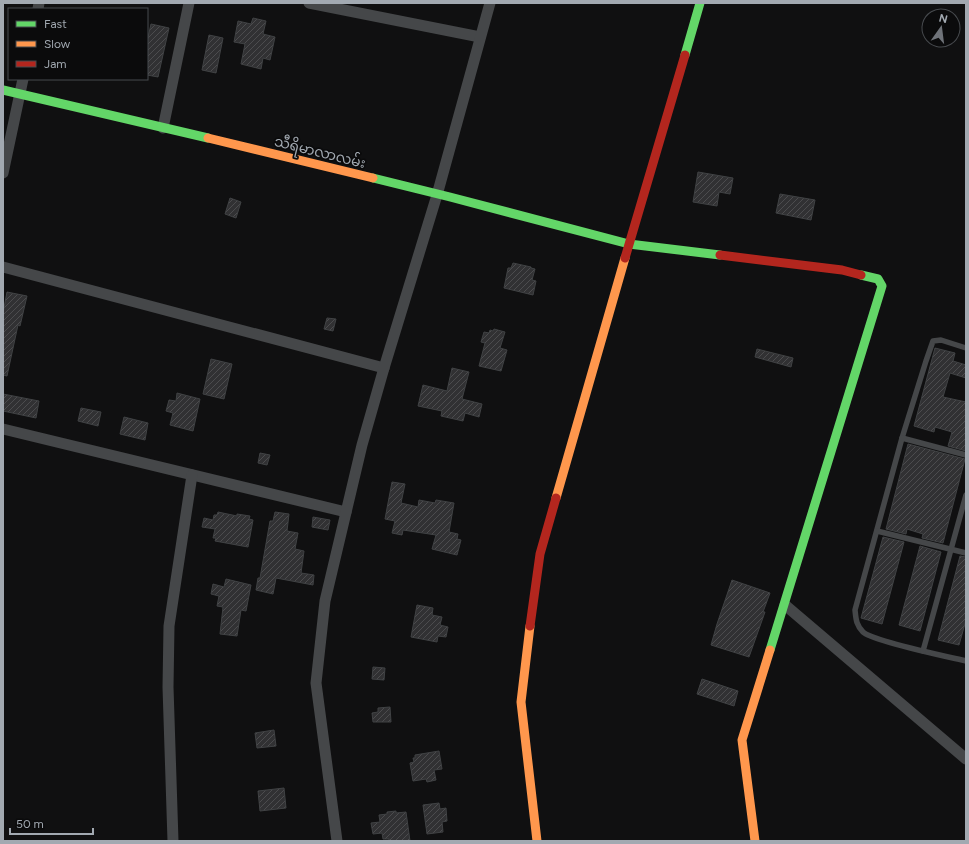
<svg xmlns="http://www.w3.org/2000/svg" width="969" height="844" font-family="Figtree,'Noto Sans Myanmar',sans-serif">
	<defs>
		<pattern id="building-hatch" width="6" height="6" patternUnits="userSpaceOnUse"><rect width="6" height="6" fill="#313133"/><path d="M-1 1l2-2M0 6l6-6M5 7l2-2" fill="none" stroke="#4c4c4e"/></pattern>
	</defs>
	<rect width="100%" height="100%" fill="#101011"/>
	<g fill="url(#building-hatch)" stroke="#404244">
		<polygon points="253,18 266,21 263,34 275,37 270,60 263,58 261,69 241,64 245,44 234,42 238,21 251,24"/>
		<polygon points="151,24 169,28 158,77 147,75 147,42"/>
		<polygon points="209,35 223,38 216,73 202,70"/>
		<polygon points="698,172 733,178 730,194 719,192 717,206 693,202"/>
		<polygon points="780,194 815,200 811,220 776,213"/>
		<polygon points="230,198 241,202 236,218 225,214"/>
		<polygon points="513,263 531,267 531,268 535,269 532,280 536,281 533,295 504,288 508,268 511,268"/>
		<polygon points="7,292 27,296 20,326 18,325 7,376 3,375 3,313"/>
		<polygon points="327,318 336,319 333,331 324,329"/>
		<polygon points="494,329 505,332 500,348 507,350 501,371 479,366 485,343 481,342 484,332 489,333 490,330 493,331"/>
		<polygon points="935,348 955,353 953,361 966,365 966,378 950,373 943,397 966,402 966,451 948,446 952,432 935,427 934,432 914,426"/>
		<polygon points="757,349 793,358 791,367 755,357"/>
		<polygon points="211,359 232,364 224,399 203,394"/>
		<polygon points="452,368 469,372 462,399 482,404 479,417 465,413 463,421 441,416 442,411 418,406 423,385 447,391"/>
		<polygon points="177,393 200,399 193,431 170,425 173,413 166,411 169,400 176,401"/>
		<polygon points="3,394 39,401 36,418 3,411"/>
		<polygon points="81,408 101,412 98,426 78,421"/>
		<polygon points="124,417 148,423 145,440 120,434"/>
		<polygon points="908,444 965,459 943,543 922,538 923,534 907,529 906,534 886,529"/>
		<polygon points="260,453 270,455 267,465 258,463"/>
		<polygon points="392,482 405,484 401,503 418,507 419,500 435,503 436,500 454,503 449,532 458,534 457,539 461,540 457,555 432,549 436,535 403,530 402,535 392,533 395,521 385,519"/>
		<polygon points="218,512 237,516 237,514 250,516 249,519 253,520 248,547 215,541 216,538 213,538 215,529 202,527 204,518 213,520 214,515 217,515"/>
		<polygon points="275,512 289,514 287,531 298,533 295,549 304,551 301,573 314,575 313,585 276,578 273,594 256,590 258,578 260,578 270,521 273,521"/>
		<polygon points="313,517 330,520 328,530 312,527"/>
		<polygon points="883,537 904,542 882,624 861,618"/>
		<polygon points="920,546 941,552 920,631 899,625"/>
		<polygon points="960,556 966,557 966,620 959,645 938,640"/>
		<polygon points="226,579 251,585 246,611 241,610 237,636 220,634 223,607 217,606 219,596 211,594 213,584 224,587"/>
		<polygon points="732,580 770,593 763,612 765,612 749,657 711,645 717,624"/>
		<polygon points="417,605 433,608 432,615 442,617 440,625 448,627 446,637 438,636 437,642 411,637"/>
		<polygon points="373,667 385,668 384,680 372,679"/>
		<polygon points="702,679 738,691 734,706 697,694"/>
		<polygon points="390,707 391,722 373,722 372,713 378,712 378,708"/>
		<polygon points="274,730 276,746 257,748 255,733"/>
		<polygon points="439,751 442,769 434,770 436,780 427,782 426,779 413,781 410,763 414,762 413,758 415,758 415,755"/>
		<polygon points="284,788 286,808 260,811 258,791"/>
		<polygon points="439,803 440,809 446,808 447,821 442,822 443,832 427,834 423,805"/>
		<polygon points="396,811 396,813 406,812 410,841 389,841 389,839 383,839 382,833 373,834 371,823 380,822 379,815 387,814 387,812"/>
	</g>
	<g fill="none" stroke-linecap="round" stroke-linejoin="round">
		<g stroke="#454749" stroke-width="5.5">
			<path d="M966 348 941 340 933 341 926 361 902 438 855 610C856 619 856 625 863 632 872 641 949 657 966 661"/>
			<polyline points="902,438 966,455"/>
			<polyline points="877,531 966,553"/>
			<polyline points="923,651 966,495"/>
		</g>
		<g stroke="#454749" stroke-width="11">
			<polyline points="309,3 480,37"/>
			<polyline points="38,9 39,3"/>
			<polyline points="163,128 189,3"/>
			<polyline points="3,173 23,79"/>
			<polyline points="3,267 384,368"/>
			<polyline points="3,429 346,512"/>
			<polyline points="785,605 966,759"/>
			<polyline points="173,841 168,687 169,626 192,475"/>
			<polyline points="337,841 316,683 325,601 362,445 384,368 437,195 490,3"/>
		</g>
		<g stroke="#63d668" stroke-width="9">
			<polyline points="685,55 700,3"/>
			<polyline points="3,90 208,138"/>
			<polyline points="373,178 450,197 629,244 720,255"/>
			<polyline points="770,650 882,286 878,279 861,275"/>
		</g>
		<g stroke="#ff974d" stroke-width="9">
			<polyline points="208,138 373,178"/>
			<polyline points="556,498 625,258"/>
			<polyline points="530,626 521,702 537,841"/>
			<polyline points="755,841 742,740 770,650"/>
		</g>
		<g stroke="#b3261e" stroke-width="9">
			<polyline points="720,255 842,270 861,275"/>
			<polyline points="625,258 685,55"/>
			<polyline points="530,626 540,554 556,498"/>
		</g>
	</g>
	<g text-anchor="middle" stroke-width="3.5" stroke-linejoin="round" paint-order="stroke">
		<g font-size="14" fill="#a2a9b1" stroke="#0b0b0c">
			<text transform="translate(320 152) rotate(14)" y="5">သီရိမာလာလမ်း</text>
		</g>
	</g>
	<rect width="969" height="844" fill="none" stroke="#a2a9b1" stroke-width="8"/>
	<rect x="8" y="8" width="140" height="72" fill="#0b0b0c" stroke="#474a4e"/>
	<rect x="16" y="21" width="20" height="6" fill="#63d668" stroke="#474a4e"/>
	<text x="44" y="28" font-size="12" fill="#a2a9b1">Fast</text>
	<rect x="16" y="41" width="20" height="6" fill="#ff974d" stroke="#474a4e"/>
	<text x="44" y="48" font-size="12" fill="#a2a9b1">Slow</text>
	<rect x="16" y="61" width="20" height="6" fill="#b3261e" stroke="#474a4e"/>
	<text x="44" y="68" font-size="12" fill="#a2a9b1">Jam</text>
	<g transform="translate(941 28) rotate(14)"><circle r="19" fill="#0b0b0c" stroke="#474a4e"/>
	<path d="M0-3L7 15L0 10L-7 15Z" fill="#6f7379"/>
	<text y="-6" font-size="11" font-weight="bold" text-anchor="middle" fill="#a2a9b1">N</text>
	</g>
	<path d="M10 828v6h83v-6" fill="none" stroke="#a2a9b1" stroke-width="2"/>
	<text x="16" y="828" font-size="12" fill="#a2a9b1" stroke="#0b0b0c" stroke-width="3" paint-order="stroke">50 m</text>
</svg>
